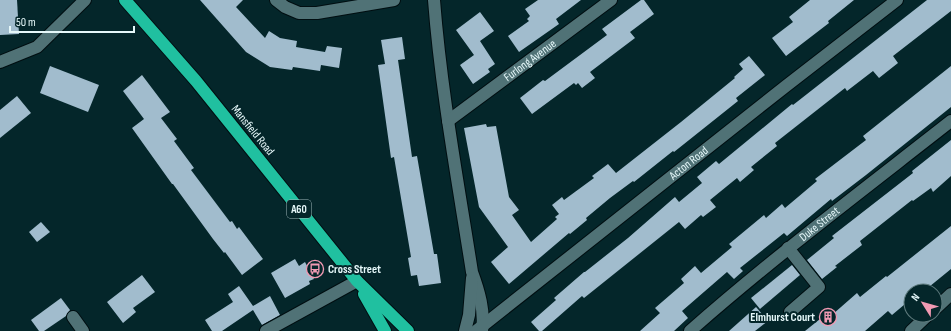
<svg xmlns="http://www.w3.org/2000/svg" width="951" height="331" font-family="'Sofia Sans Condensed',sans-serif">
	<rect width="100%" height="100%" fill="#04262a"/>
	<g fill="#a1bccd">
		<polygon points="0,0 17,0 19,34 0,35"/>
		<polygon points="200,0 243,0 236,7 265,38 269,31 280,38 297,41 296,47 325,52 327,46 342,48 339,68 321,65 320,71 293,67 292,70 270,67 246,52"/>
		<polygon points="538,0 581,0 556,19 559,24 519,52 508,36 529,21 527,19 530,16 525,9"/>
		<polygon points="641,0 644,0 654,14 630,32 635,38 590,72 595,78 582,88 578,83 576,85 574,83 532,114 520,98 543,80 545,81 607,35 602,29"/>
		<polygon points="810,0 854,0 828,21 829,23 786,56 772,38 793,22 789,17"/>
		<polygon points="927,0 951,0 951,11 893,56 898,63 879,78 873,71 847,91 845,88 775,143 777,146 751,167 754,170 740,182 737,178 710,200 716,207 703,217 701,215 685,229 679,222 584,298 582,296 542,331 539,331 531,322 556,300 554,298 584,272 585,272 628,238 675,197 679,202 702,183 697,177 716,161 719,164 792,104 793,105"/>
		<polygon points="480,12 494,31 480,41 495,64 488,69 490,72 473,84 460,65 474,55 456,30"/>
		<polygon points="402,37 405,59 398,60 412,157 417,156 434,254 437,254 441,283 419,286 417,275 411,276 408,258 411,257 394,157 391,158 378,65 385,64 381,40"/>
		<polygon points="749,56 765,75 736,98 738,101 674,152 673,151 634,182 633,181 610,198 586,218 587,220 570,234 569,233 509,284 491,262 508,247 479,207 464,128 486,124 487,127 496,126 509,197 519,210 512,215 531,242 557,219 555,217 559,214 552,205 562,197 564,200 594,178 592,176 608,164 616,173 681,122 735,78 734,77 743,69 739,64"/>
		<polygon points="50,66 99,85 88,112 40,93"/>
		<polygon points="951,66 951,107 866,175 832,201 831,199 787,236 784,233 740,268 743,271 734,279 727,272 682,311 688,318 674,331 640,331 660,313 655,308 684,283 681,279 695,266 701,273 732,247 729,244 764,215 766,218 782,204 785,208 817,181 815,179 866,140 863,136"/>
		<polygon points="142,75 170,112 161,118 177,139 174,141 194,168 191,170 230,222 232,221 237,229 239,227 263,259 242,275 225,252 224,253 213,239 173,184 172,184 132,128 144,119 123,91"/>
		<polygon points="17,96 31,113 0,138 0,110"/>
		<polygon points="951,140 951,176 933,192 931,188 913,201 912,200 860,241 862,245 835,266 837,267 822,279 807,260 834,238 832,236 913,173 912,171"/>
		<polygon points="41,222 50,232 37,242 29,232"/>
		<polygon points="951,226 951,269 924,291 911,291 911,299 892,315 888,311 865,331 805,331 830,311 833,314 857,293 860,297 886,276 887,277"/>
		<polygon points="295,259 299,266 305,262 314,279 309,281 310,284 285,298 271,273"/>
		<polygon points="792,265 800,275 760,309 751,298"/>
		<polygon points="142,275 155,292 133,308 136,312 123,323 107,302"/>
		<polygon points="239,286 253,306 270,296 280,315 262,325 253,310 222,331 212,331 205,320 233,302 228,294"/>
		<polygon points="61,298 70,310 66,316 44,331 39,331 31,320"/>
		<polygon points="756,307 768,321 755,331 729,331"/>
	</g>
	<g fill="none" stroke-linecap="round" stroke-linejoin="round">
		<g stroke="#000e11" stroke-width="14">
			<g id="minor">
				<polyline points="276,0 285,7 299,13 317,13 394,0"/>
				<path d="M434 0C441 91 458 182 472 272 479 291 485 311 482 331"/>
				<polyline points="0,62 37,47 85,0"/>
				<path id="s1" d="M448 121 611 0"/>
				<polyline points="788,248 819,287 790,312"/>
				<polyline points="935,309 951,294"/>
				<polyline points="73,317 83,331"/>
				<polyline points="266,331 357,281"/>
				<polyline points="465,331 469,315 472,278"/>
				<path id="s2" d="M476 331 786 86 897 0"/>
				<path id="s3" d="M690 331C774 257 863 190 951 121"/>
				<polyline points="911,331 928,315"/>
			</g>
		</g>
		<g stroke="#000e11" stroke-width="14">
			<g id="highway">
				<polyline points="125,0 196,81 357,281 408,331"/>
				<polyline points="364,294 385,331"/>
			</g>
		</g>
		<use href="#minor" stroke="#507276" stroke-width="12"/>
		<use href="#highway" stroke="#20c0a0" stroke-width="12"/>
	</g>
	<defs>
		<g id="bus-ring" transform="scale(0.9)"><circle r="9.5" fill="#04262a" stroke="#f19ab3" stroke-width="1.5"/><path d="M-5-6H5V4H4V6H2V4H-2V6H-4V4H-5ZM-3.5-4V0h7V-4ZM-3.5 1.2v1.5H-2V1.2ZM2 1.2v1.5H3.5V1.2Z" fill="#f19ab3"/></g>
		<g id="building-ring" transform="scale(0.9)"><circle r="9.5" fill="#04262a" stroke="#f19ab3" stroke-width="1.5"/><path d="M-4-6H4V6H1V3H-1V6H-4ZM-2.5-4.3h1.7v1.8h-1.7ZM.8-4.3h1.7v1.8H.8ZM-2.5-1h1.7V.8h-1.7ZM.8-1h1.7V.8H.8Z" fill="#f19ab3"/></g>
	</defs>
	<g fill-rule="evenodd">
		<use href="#bus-ring" x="315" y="269"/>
		<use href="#building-ring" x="828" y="317"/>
	</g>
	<g text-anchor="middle" stroke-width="4" stroke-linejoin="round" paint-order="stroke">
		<rect fill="#04262a" stroke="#a2b9bc" stroke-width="1" x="287" y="200" width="24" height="18" rx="3"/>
		<g font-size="11" font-weight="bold" fill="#e6f8fa">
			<text x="299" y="213">A60</text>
		</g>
		<g font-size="12" fill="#e6f8fa" stroke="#04262a">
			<text dy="4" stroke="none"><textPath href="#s1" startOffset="102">Furlong Avenue</textPath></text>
			<text transform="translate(253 130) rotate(51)" y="4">Mansfield Road</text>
			<text dy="4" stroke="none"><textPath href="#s2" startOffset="271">Acton Road</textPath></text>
			<text dy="4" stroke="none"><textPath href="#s3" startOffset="168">Duke Street</textPath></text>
		</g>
		<g font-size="12" font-weight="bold" fill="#e6f8fa" stroke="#04262a" text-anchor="start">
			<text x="328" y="273">Cross Street</text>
			<text x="815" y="321" text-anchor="end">Elmhurst Court</text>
		</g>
	</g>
	<g transform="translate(923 303) rotate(307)"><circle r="19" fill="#04262a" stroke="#5e7a7d"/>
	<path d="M0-3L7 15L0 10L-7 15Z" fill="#f19ab3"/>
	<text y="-6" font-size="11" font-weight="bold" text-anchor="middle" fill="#e6f8fa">N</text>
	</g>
	<path d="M10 26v6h124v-6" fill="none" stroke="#e6f8fa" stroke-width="2"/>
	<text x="16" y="26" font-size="12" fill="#e6f8fa" stroke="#04262a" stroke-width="3" paint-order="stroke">50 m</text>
</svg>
